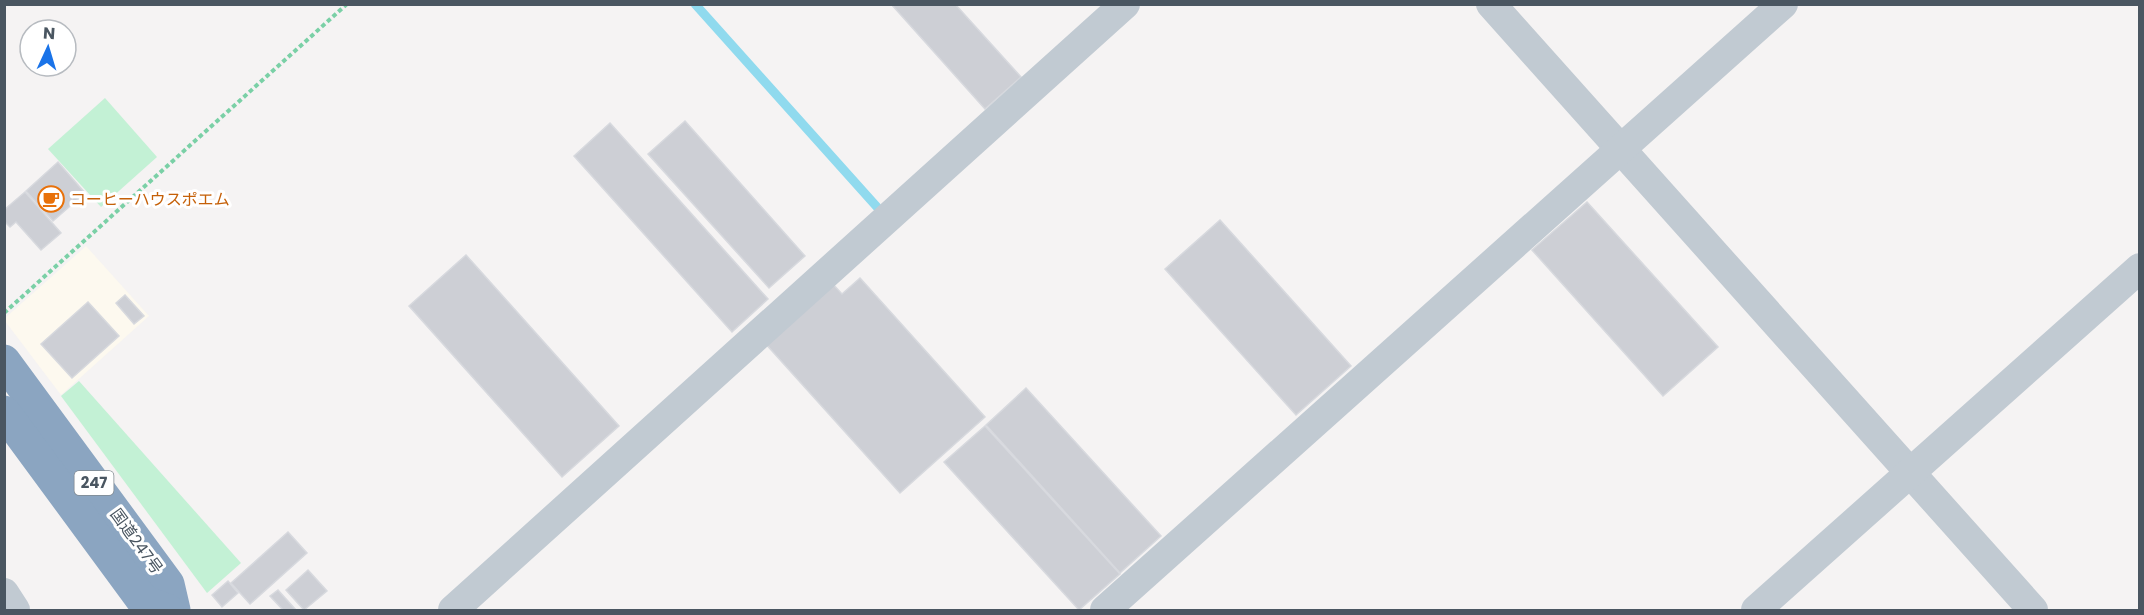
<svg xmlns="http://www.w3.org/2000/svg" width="2144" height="615" font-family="Poppins,'Noto Sans JP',sans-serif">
	<rect width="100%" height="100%" fill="#f5f3f3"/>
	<polygon fill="#fdf9ef" points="86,246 149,316 61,395 5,321 5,318"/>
	<g fill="#c3f1d5">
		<polygon points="105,98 157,157 101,207 48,149"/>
		<polygon points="79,381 241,563 207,593 61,396"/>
	</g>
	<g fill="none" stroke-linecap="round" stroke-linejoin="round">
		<polyline stroke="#90daee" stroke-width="9" points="695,4 877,207"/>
	</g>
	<g fill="#cdcfd5" stroke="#d7d9de" stroke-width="1.5">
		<polygon points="891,4 955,4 1021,77 985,109"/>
		<polygon points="685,121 805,256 769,288 648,154"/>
		<polygon points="610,123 768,299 732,332 574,156"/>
		<polygon points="58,162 85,193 53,221 26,191"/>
		<polygon points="25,192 61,233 41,250 16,222 10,227 4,221 4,210"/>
		<polygon points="1587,202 1718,347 1663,396 1532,250"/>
		<polygon points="1220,220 1351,366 1296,415 1165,269"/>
		<polygon points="466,255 619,426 562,477 409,306"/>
		<polygon points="860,278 985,417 900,493 764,342 831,282 842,294"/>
		<polygon points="125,295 144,316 134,324 116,303"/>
		<polygon points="88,302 119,336 72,378 41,344"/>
		<polygon points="1026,388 1161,536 1120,573 986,425"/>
		<polygon points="985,426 1120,574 1079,610 944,462"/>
		<polygon points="288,532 307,553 250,604 231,583"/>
		<polygon points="308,570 327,591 304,610 286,590"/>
		<polygon points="228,581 238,593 222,607 212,595"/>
		<polygon points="278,590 296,610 283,610 270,596"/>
	</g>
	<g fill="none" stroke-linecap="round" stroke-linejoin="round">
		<polyline stroke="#7ad0a6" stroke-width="4" stroke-dasharray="4.5 3" stroke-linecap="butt" points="4,313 347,4"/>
		<g stroke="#c1cad2" stroke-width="30">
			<polyline points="1491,4 2033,610"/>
			<polyline points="4,593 15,610"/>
			<polyline points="453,610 1125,4"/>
			<polyline points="1105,610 1783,4"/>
			<polyline points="1756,610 2140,268"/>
		</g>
		<g stroke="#8ba5c1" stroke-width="33">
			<polyline points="4,361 168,584 174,610"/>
			<polyline points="4,412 143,601 167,610"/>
		</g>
	</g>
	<defs>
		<g id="cafe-ring" transform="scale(1.35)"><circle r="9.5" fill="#fff" stroke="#e8710a" stroke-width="1.5"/><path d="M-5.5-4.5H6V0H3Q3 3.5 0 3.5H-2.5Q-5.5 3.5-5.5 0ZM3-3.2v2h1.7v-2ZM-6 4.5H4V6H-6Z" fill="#e8710a"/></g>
	</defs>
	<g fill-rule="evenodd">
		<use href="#cafe-ring" x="51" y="199"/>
	</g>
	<g text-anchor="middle" stroke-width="6" stroke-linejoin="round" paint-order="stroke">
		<rect fill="#fff" stroke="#808990" stroke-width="1.5" x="74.5" y="471" width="39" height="24" rx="4.5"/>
		<g font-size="15" font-weight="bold" fill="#4a5661">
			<text x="94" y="488">247</text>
		</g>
		<g font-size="16" fill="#c56008" stroke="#fff" text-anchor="start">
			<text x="70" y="205">コーヒーハウスポエム</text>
		</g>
		<g font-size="16" fill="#4a5661" stroke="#fff">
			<text transform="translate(137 541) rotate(54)" y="6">国道247号</text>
		</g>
	</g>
	<rect width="2144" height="615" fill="none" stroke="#4a5661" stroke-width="12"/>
	<g transform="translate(48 48) rotate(4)"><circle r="28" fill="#ffffff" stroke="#b7bbc0" stroke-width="1.5"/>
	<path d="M0-4.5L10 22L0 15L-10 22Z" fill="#1a73e8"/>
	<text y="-9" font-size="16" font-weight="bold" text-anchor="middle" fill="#4a5661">N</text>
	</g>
</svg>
